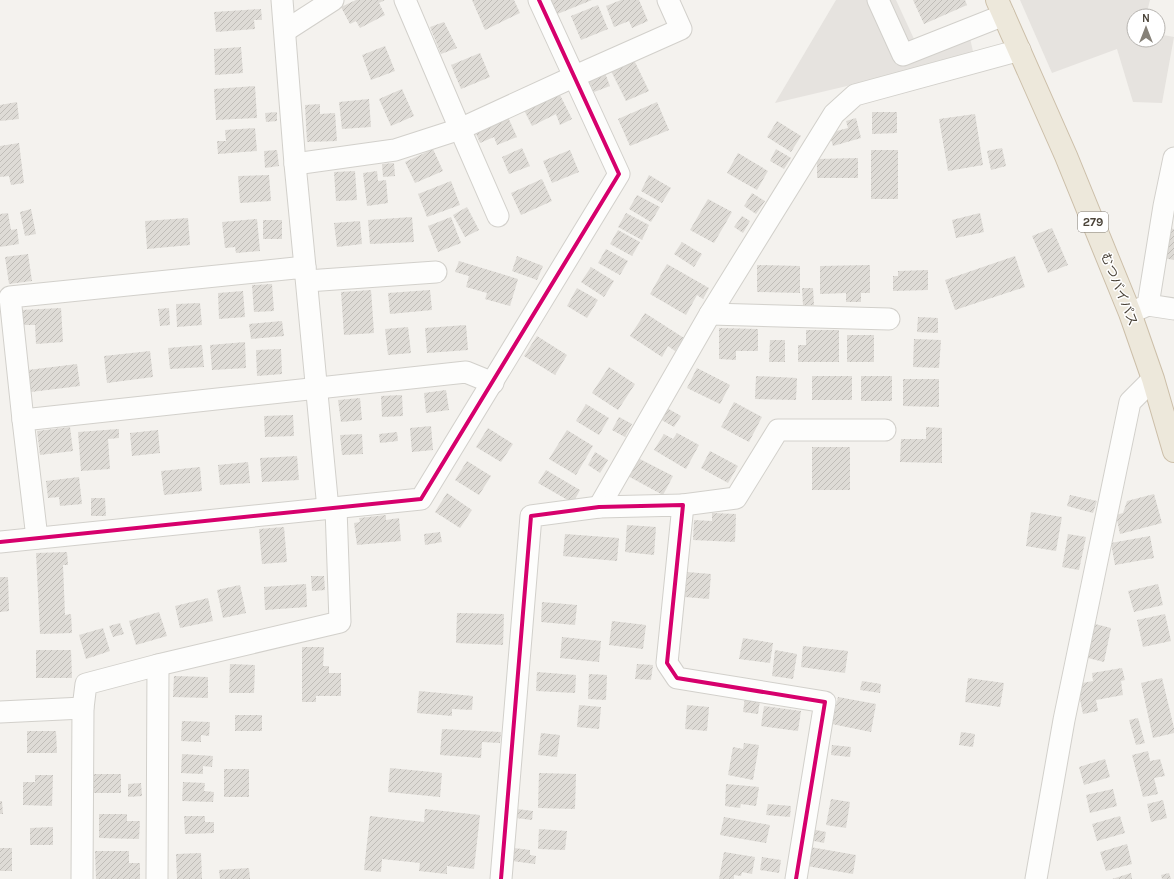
<svg xmlns="http://www.w3.org/2000/svg" width="1174" height="879" font-family="Karla,'Noto Sans JP',sans-serif">
	<defs>
		<pattern id="building-hatch" width="6" height="6" patternUnits="userSpaceOnUse"><rect width="6" height="6" fill="#dedbd6"/><path d="M-1 1l2-2M0 6l6-6M5 7l2-2" fill="none" stroke="#c0bdb8"/></pattern>
	</defs>
	<rect width="100%" height="100%" fill="#f4f2ee"/>
	<g fill="#e6e3df">
		<polygon points="836,0 896,0 914,39 966,20 974,56 775,103"/>
		<polygon points="1020,0 1150,0 1146,16 1134,16 1134,40 1158,40 1158,34 1174,37 1162,103 1133,102 1117,49 1052,73"/>
	</g>
	<g fill="url(#building-hatch)">
		<polygon points="356,0 385,0 379,3 385,15 360,28 356,21 350,24 341,7"/>
		<polygon points="472,0 514,0 520,13 485,30"/>
		<polygon points="549,0 592,0 555,15"/>
		<polygon points="621,0 639,0 648,21 632,28 629,21 614,27 606,6"/>
		<polygon points="913,0 965,0 967,5 924,24"/>
		<polygon points="598,5 608,29 581,40 571,16"/>
		<polygon points="261,9 262,20 254,20 255,29 216,32 214,12"/>
		<polygon points="444,22 457,48 441,54 430,27"/>
		<polygon points="385,46 395,71 371,80 362,55"/>
		<polygon points="241,47 243,73 215,75 214,49"/>
		<polygon points="480,53 490,77 461,89 451,65"/>
		<polygon points="634,60 649,91 626,101 611,71"/>
		<polygon points="605,73 610,86 594,92 589,81"/>
		<polygon points="255,86 257,118 216,120 214,89"/>
		<polygon points="402,89 414,116 391,126 379,99"/>
		<polygon points="559,93 572,119 560,125 556,114 532,126 524,110"/>
		<polygon points="369,99 371,127 342,129 339,102"/>
		<polygon points="17,102 19,119 0,121 0,105"/>
		<polygon points="657,102 669,130 630,146 618,119"/>
		<polygon points="320,104 320,114 335,113 337,141 307,142 305,105"/>
		<polygon points="277,112 277,121 266,122 265,113"/>
		<polygon points="872,112 897,112 897,133 872,134"/>
		<polygon points="975,114 983,165 948,171 939,119"/>
		<polygon points="507,115 517,137 497,145 494,137 480,143 474,129"/>
		<polygon points="856,118 861,138 833,146 829,133 848,128 846,121"/>
		<polygon points="777,121 801,136 791,152 767,137"/>
		<polygon points="255,128 257,151 218,154 217,141 226,141 225,130"/>
		<polygon points="19,143 24,183 11,185 9,176 0,177 0,146"/>
		<polygon points="522,148 530,166 509,174 502,157"/>
		<polygon points="1002,148 1006,166 991,170 987,151"/>
		<polygon points="433,149 443,171 415,183 405,162"/>
		<polygon points="776,149 791,158 784,169 770,161"/>
		<polygon points="277,150 279,166 265,168 264,151"/>
		<polygon points="570,150 579,172 552,183 543,161"/>
		<rect x="871" y="150" width="27" height="49"/>
		<polygon points="738,153 768,171 757,190 727,173"/>
		<polygon points="858,158 858,178 817,178 817,159"/>
		<polygon points="394,163 395,176 383,177 382,164"/>
		<polygon points="355,171 357,200 336,201 334,172"/>
		<polygon points="377,171 378,181 386,180 388,203 367,206 363,173"/>
		<polygon points="269,175 271,201 240,203 238,176"/>
		<polygon points="649,175 671,188 662,203 641,191"/>
		<polygon points="542,179 552,201 521,215 511,193"/>
		<polygon points="451,181 460,205 427,217 418,194"/>
		<polygon points="752,193 765,201 756,214 744,206"/>
		<polygon points="637,195 660,207 651,222 629,209"/>
		<polygon points="708,199 732,212 714,243 690,230"/>
		<polygon points="467,207 479,230 465,237 453,215"/>
		<polygon points="31,209 36,234 25,236 20,212"/>
		<polygon points="8,213 11,230 17,229 19,244 0,247 0,214"/>
		<polygon points="626,213 649,225 642,240 618,227"/>
		<polygon points="980,213 984,232 956,238 952,220"/>
		<polygon points="742,216 750,221 743,233 734,227"/>
		<polygon points="412,217 414,242 370,244 368,220"/>
		<polygon points="451,217 461,243 438,252 428,226"/>
		<polygon points="188,218 190,245 147,249 145,221"/>
		<polygon points="257,219 260,251 236,253 235,247 225,248 222,222"/>
		<rect x="263" y="220" width="19" height="19"/>
		<polygon points="360,221 362,244 337,247 334,223"/>
		<polygon points="1052,228 1068,265 1048,273 1032,236"/>
		<polygon points="1169,228 1174,229 1174,260 1163,258"/>
		<polygon points="618,230 640,242 632,256 610,244"/>
		<polygon points="682,242 702,254 694,267 674,254"/>
		<polygon points="606,249 628,261 620,275 598,263"/>
		<polygon points="28,254 32,281 9,284 5,257"/>
		<polygon points="517,256 543,266 537,280 512,271"/>
		<polygon points="1015,256 1025,287 955,310 945,280"/>
		<polygon points="459,261 518,279 510,306 485,299 487,293 466,287 469,276 455,272"/>
		<polygon points="667,264 709,288 703,299 697,295 686,315 650,294"/>
		<polygon points="757,265 800,266 800,293 757,292"/>
		<polygon points="870,265 870,293 861,293 861,302 846,302 846,293 820,294 820,266"/>
		<polygon points="591,267 614,281 604,297 581,282"/>
		<polygon points="928,270 928,290 893,291 893,276 898,276 898,271"/>
		<polygon points="272,284 274,311 254,312 252,285"/>
		<polygon points="577,288 598,300 587,318 567,306"/>
		<polygon points="802,288 813,288 814,305 803,305"/>
		<polygon points="371,290 374,333 344,335 341,292"/>
		<polygon points="430,290 432,310 390,314 388,293"/>
		<polygon points="243,291 245,317 219,319 218,293"/>
		<polygon points="200,303 202,325 177,327 176,304"/>
		<polygon points="61,308 63,342 36,344 35,325 22,325 21,310"/>
		<polygon points="169,308 170,325 160,326 158,309"/>
		<polygon points="645,313 684,338 675,351 668,346 662,357 630,336"/>
		<polygon points="918,317 938,318 938,333 917,332"/>
		<polygon points="282,321 284,336 251,339 249,324"/>
		<polygon points="466,325 468,350 427,353 425,328"/>
		<polygon points="408,327 411,353 388,355 385,329"/>
		<polygon points="719,328 758,329 758,351 736,351 736,360 719,359"/>
		<polygon points="806,330 839,330 839,362 798,362 798,345 806,345"/>
		<rect x="847" y="335" width="27" height="27"/>
		<polygon points="537,336 567,355 555,375 524,356"/>
		<polygon points="914,339 941,340 939,368 913,367"/>
		<polygon points="770,340 785,340 785,362 769,362"/>
		<polygon points="245,342 246,368 212,370 210,345"/>
		<polygon points="202,345 204,367 170,369 168,348"/>
		<polygon points="281,349 282,374 257,376 256,350"/>
		<polygon points="150,351 153,377 107,383 104,356"/>
		<polygon points="77,364 80,386 31,392 28,370"/>
		<polygon points="609,367 635,384 618,410 592,393"/>
		<polygon points="697,368 730,385 720,404 687,388"/>
		<polygon points="756,376 797,378 796,400 755,399"/>
		<rect x="812" y="376" width="40" height="24"/>
		<rect x="861" y="376" width="31" height="25"/>
		<polygon points="903,379 939,379 939,407 903,406"/>
		<polygon points="446,390 449,410 426,413 424,393"/>
		<polygon points="402,395 403,416 382,417 381,396"/>
		<polygon points="360,398 362,420 341,422 338,400"/>
		<polygon points="734,402 762,417 749,442 721,427"/>
		<polygon points="586,404 609,418 599,435 576,421"/>
		<polygon points="667,408 681,416 674,427 660,419"/>
		<polygon points="293,415 294,436 265,437 264,416"/>
		<polygon points="619,417 632,424 625,437 612,430"/>
		<polygon points="431,426 433,450 412,452 410,428"/>
		<polygon points="70,427 73,451 40,455 37,431"/>
		<polygon points="926,427 942,428 942,463 900,462 901,439 926,439"/>
		<polygon points="488,428 513,444 501,462 476,447"/>
		<polygon points="119,429 119,438 108,439 110,469 81,471 78,432"/>
		<polygon points="158,430 160,453 132,456 130,433"/>
		<polygon points="567,430 593,446 576,475 549,459"/>
		<polygon points="397,432 398,441 380,443 379,434"/>
		<polygon points="677,433 699,445 686,469 654,450 664,434 673,439"/>
		<polygon points="362,434 363,454 342,455 340,435"/>
		<rect x="812" y="447" width="38" height="43"/>
		<polygon points="710,451 738,466 728,483 701,468"/>
		<polygon points="595,452 608,460 600,473 588,465"/>
		<polygon points="297,456 299,480 262,482 260,458"/>
		<polygon points="636,457 673,476 663,495 626,475"/>
		<polygon points="467,461 491,476 479,495 455,480"/>
		<polygon points="248,462 250,483 220,485 218,465"/>
		<polygon points="200,467 202,491 164,495 161,471"/>
		<polygon points="546,470 580,490 573,503 538,483"/>
		<polygon points="79,477 82,504 60,506 59,497 48,498 46,481"/>
		<polygon points="447,493 472,510 460,528 435,512"/>
		<polygon points="1154,494 1162,523 1120,534 1116,515 1123,513 1127,501"/>
		<polygon points="1070,495 1097,501 1093,513 1067,506"/>
		<polygon points="91,498 105,498 106,516 91,516"/>
		<polygon points="1031,512 1062,517 1056,551 1026,546"/>
		<polygon points="712,513 736,514 735,542 693,540 694,520 712,521"/>
		<polygon points="386,515 386,520 399,518 401,541 357,545 354,523 360,522 359,518"/>
		<polygon points="627,525 656,527 654,555 625,552"/>
		<polygon points="284,527 287,562 262,564 259,529"/>
		<polygon points="440,532 442,542 425,545 424,534"/>
		<polygon points="565,534 619,538 617,561 563,556"/>
		<polygon points="1068,534 1086,537 1079,570 1062,567"/>
		<polygon points="1150,536 1154,558 1115,565 1111,543"/>
		<polygon points="67,552 68,565 63,565 65,615 71,614 72,633 40,634 36,553"/>
		<polygon points="687,572 711,574 709,599 685,597"/>
		<polygon points="311,576 324,576 325,590 312,591"/>
		<polygon points="0,577 8,577 9,611 0,612"/>
		<polygon points="306,584 307,607 265,610 264,587"/>
		<polygon points="1158,584 1163,605 1134,612 1128,591"/>
		<polygon points="240,585 246,613 223,618 217,590"/>
		<polygon points="208,598 213,621 180,628 175,606"/>
		<polygon points="542,602 577,605 575,625 541,622"/>
		<polygon points="159,612 167,636 136,645 129,621"/>
		<polygon points="457,613 504,614 503,645 456,643"/>
		<polygon points="1165,614 1171,641 1143,647 1137,620"/>
		<polygon points="612,621 646,625 643,649 609,645"/>
		<polygon points="120,623 124,634 113,637 109,626"/>
		<polygon points="1095,624 1111,628 1104,662 1088,658"/>
		<polygon points="103,628 110,651 86,659 79,635"/>
		<polygon points="562,637 601,641 599,662 560,658"/>
		<polygon points="743,638 773,643 770,663 739,659"/>
		<polygon points="803,646 848,651 845,673 801,667"/>
		<polygon points="302,647 324,647 323,666 329,666 329,673 341,673 341,696 316,696 316,702 302,702"/>
		<polygon points="36,650 71,650 72,678 36,678"/>
		<polygon points="775,650 797,654 793,679 772,676"/>
		<polygon points="230,664 255,665 254,693 229,693"/>
		<polygon points="637,664 653,665 651,680 635,679"/>
		<polygon points="1122,668 1125,680 1121,681 1123,695 1096,700 1098,711 1083,714 1077,684 1093,681 1092,673"/>
		<polygon points="537,672 576,675 575,693 536,691"/>
		<polygon points="589,674 607,675 606,700 588,699"/>
		<polygon points="174,676 208,677 208,698 173,697"/>
		<polygon points="968,678 1004,683 1000,707 965,702"/>
		<polygon points="1162,678 1174,728 1174,733 1153,738 1141,683"/>
		<polygon points="862,681 881,684 880,693 860,690"/>
		<polygon points="419,691 473,696 472,710 452,709 452,716 417,713"/>
		<polygon points="745,697 760,700 758,714 743,712"/>
		<polygon points="838,697 876,704 871,732 832,724"/>
		<polygon points="579,705 601,707 599,729 577,727"/>
		<polygon points="687,705 709,707 707,731 685,729"/>
		<polygon points="764,706 801,711 798,731 761,726"/>
		<rect x="235" y="715" width="27" height="16"/>
		<polygon points="1138,718 1145,743 1136,745 1129,720"/>
		<polygon points="182,721 210,722 209,736 201,735 201,742 181,741"/>
		<polygon points="442,729 501,732 500,743 482,742 481,758 440,755"/>
		<polygon points="27,731 56,731 57,753 27,753"/>
		<polygon points="961,732 975,734 973,747 959,745"/>
		<polygon points="541,733 560,735 557,757 538,755"/>
		<polygon points="744,743 759,745 753,780 728,775 733,747 743,749"/>
		<polygon points="832,745 851,747 850,757 831,755"/>
		<polygon points="1148,751 1150,761 1160,759 1165,776 1154,778 1158,794 1143,797 1132,755"/>
		<polygon points="182,754 213,756 212,767 203,766 203,774 181,773"/>
		<polygon points="1105,759 1110,777 1084,785 1079,767"/>
		<polygon points="390,768 442,773 440,797 388,792"/>
		<rect x="224" y="769" width="25" height="28"/>
		<polygon points="539,773 576,774 575,809 538,808"/>
		<rect x="92" y="774" width="29" height="19"/>
		<polygon points="35,775 53,775 52,806 23,805 23,782 35,782"/>
		<polygon points="183,782 205,783 204,791 214,792 213,802 182,801"/>
		<polygon points="141,783 142,796 128,797 128,784"/>
		<polygon points="726,784 759,787 756,806 741,804 740,808 725,806"/>
		<polygon points="1113,789 1117,806 1090,813 1086,795"/>
		<polygon points="831,799 850,802 846,828 826,825"/>
		<polygon points="1163,800 1167,818 1151,822 1147,804"/>
		<polygon points="0,801 2,801 3,814 0,814"/>
		<polygon points="768,804 791,806 790,817 766,815"/>
		<polygon points="425,809 480,815 474,869 447,866 447,874 419,871 420,863 382,859 381,872 364,870 370,816 424,822"/>
		<polygon points="517,809 533,811 532,820 516,818"/>
		<polygon points="99,814 127,814 127,821 140,821 139,839 99,838"/>
		<polygon points="184,816 205,816 205,822 214,822 214,833 185,834"/>
		<polygon points="1120,816 1125,833 1097,841 1092,824"/>
		<polygon points="724,817 770,825 766,843 720,835"/>
		<polygon points="53,827 53,845 30,845 30,828"/>
		<polygon points="539,829 567,831 565,850 538,849"/>
		<polygon points="811,829 826,832 824,843 809,840"/>
		<polygon points="1127,844 1132,864 1106,871 1100,852"/>
		<polygon points="810,847 856,855 853,874 807,866"/>
		<rect x="0" y="848" width="12" height="23"/>
		<polygon points="514,848 530,850 530,855 536,856 535,864 512,861"/>
		<polygon points="95,851 129,851 129,863 140,863 140,879 96,879"/>
		<polygon points="724,852 755,857 752,874 742,872 741,876 734,875 734,879 719,879"/>
		<polygon points="201,853 202,879 177,879 176,854"/>
		<polygon points="762,857 781,860 779,873 760,870"/>
		<polygon points="249,868 250,879 220,879 219,870"/>
		<polygon points="1131,873 1132,879 1112,879"/>
		<polygon points="1169,873 1171,879 1162,879 1161,875"/>
	</g>
	<g fill="none" stroke-linecap="round" stroke-linejoin="round">
		<g stroke="#d2d0cb" stroke-width="23">
			<g id="minor">
				<polyline points="282,0 295,164 305,267"/>
				<polyline points="405,0 460,129 498,216"/>
				<polyline points="878,0 903,55 1004,15"/>
				<polyline points="285,31 333,0"/>
				<polyline points="295,164 395,150 460,129 573,77 681,29 668,0"/>
				<polyline points="307,281 436,272"/>
				<polyline points="1148,305 1174,309"/>
				<polyline points="1130,313 1148,305 1164,206 1174,158"/>
				<polyline points="710,314 889,319"/>
				<polyline points="23,420 466,372 493,383"/>
				<polyline points="683,505 736,498 778,430 885,430"/>
				<polyline points="599,507 710,314 834,114 855,95 1020,50"/>
				<polyline points="37,538 23,420 10,297 305,267 328,509"/>
				<polyline points="0,542 421,499 619,174 539,0"/>
				<polyline points="0,712 83,708"/>
				<polyline points="82,879 83,708 86,684 158,665 340,622 336,508"/>
				<polyline points="157,879 158,665"/>
				<polyline points="501,879 531,516 599,507 683,505 667,663 677,678 825,702 796,879"/>
				<polyline points="1036,879 1064,720 1130,402 1153,379"/>
			</g>
		</g>
		<g stroke="#ccbfa9" stroke-width="24">
			<polyline id="highway" points="997,0 1066,156 1130,313 1153,379 1174,451"/>
		</g>
		<use href="#minor" stroke="#fdfdfc" stroke-width="21"/>
		<use href="#highway" stroke="#ede8db" stroke-width="22"/>
		<g stroke="#fff" stroke-width="6">
			<g id="cycleway">
				<polyline points="0,542 421,499 619,174 539,0"/>
				<polyline points="501,879 531,516 599,507 683,505 667,663 677,678 825,702 796,879"/>
			</g>
		</g>
		<use href="#cycleway" stroke="#d6006c" stroke-width="4"/>
	</g>
	<g text-anchor="middle" stroke-width="3" stroke-linejoin="round" paint-order="stroke">
		<rect fill="#fff" stroke="#817c74" stroke-width="1" x="1078" y="212" width="30" height="20" rx="3"/>
		<g font-size="12" font-weight="bold" fill="#4b4439">
			<text x="1093" y="226">279</text>
		</g>
		<g font-size="13" fill="#4b4439" stroke="#fff">
			<text transform="translate(1120 289) rotate(68)" y="5">むつバイパス</text>
		</g>
	</g>
	<g transform="translate(1146 28)"><circle r="19" fill="#ffffff" stroke="#b7b4b0"/>
	<path d="M0-3L7 15L0 10L-7 15Z" fill="#868178"/>
	<text y="-6" font-size="11" font-weight="bold" text-anchor="middle" fill="#4b4439">N</text>
	</g>
</svg>
